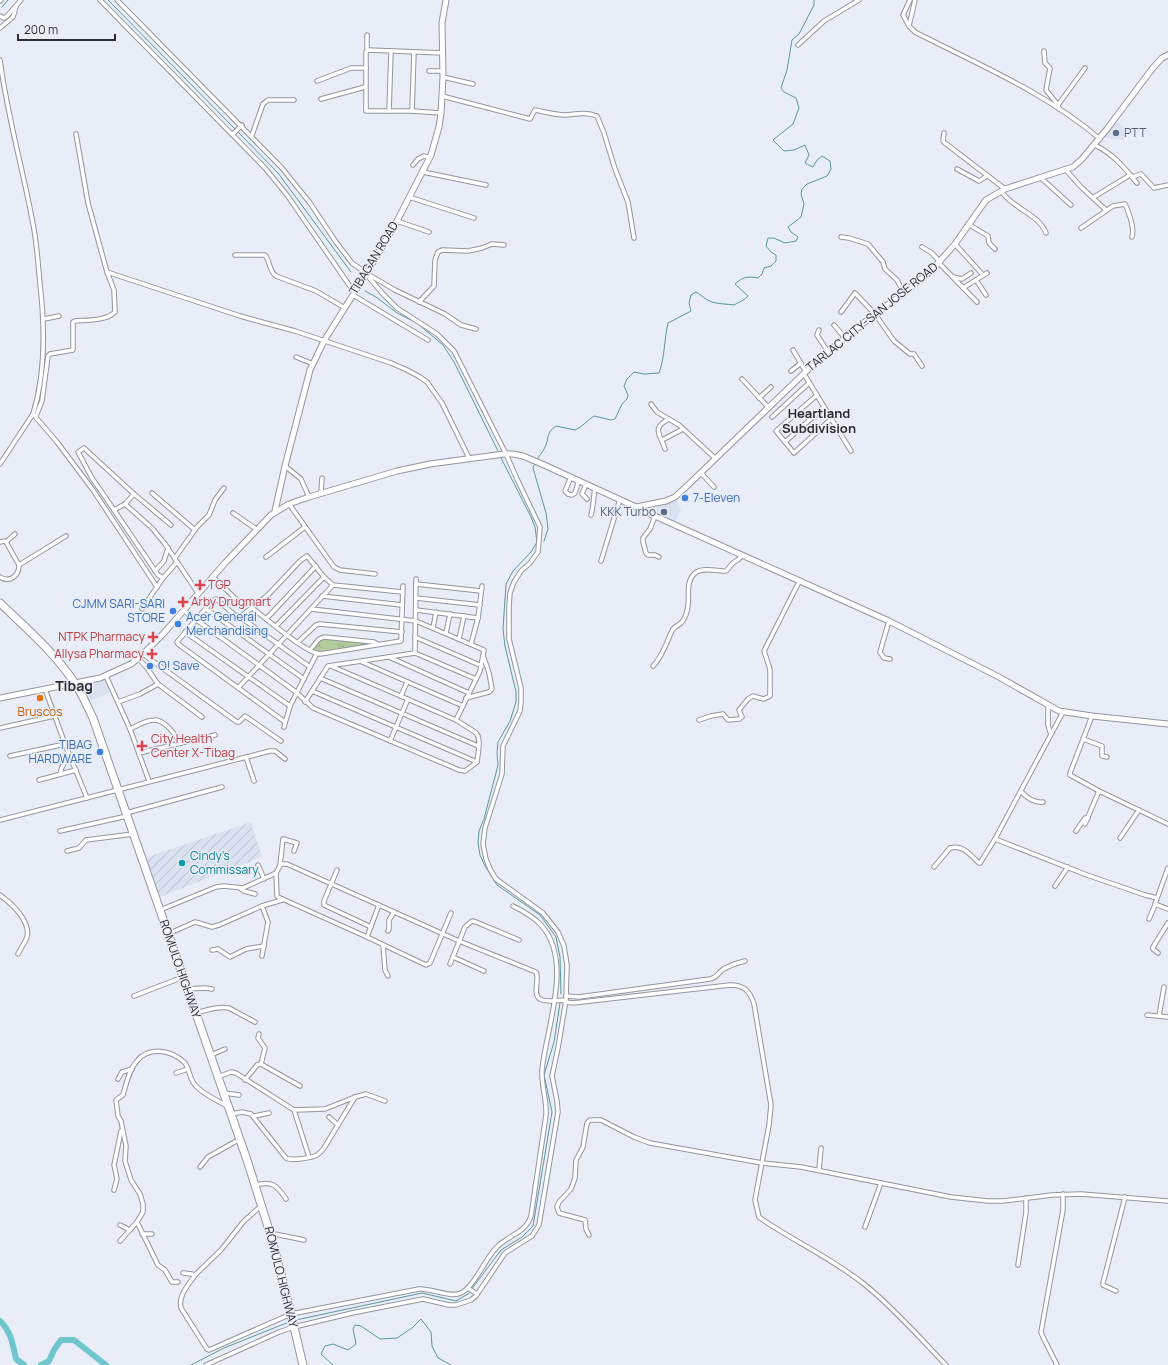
<svg xmlns="http://www.w3.org/2000/svg" width="1168" height="1365" font-family="Manrope,sans-serif">
	<defs>
		<pattern id="industrial-furrows" width="10" height="10" patternUnits="userSpaceOnUse"><rect width="10" height="10" fill="#dae1f1"/><path d="M-1 1l2-2M0 10L10 0M9 11l2-2" fill="none" stroke="#bbc1cf"/></pattern>
		<pattern id="park-tufts" width="24" height="20" patternUnits="userSpaceOnUse"><rect width="24" height="20" fill="#b2cc9e"/><path d="M3 7l-1-3M5 7V3M7 7l1-3M15 17l-1-3M17 17v-4M19 17l1-3" fill="none" stroke="#99af88"/></pattern>
	</defs>
	<rect width="100%" height="100%" fill="#e9edf7"/>
	<g fill="#dae1f1">
		<polygon points="1116,121 1131,132 1124,140 1104,138"/>
		<polygon points="677,500 681,510 675,522 654,514 653,509"/>
		<polygon points="105,678 111,692 88,702 82,687"/>
	</g>
	<polygon fill="url(#industrial-furrows)" points="251,822 262,857 160,897 145,858"/>
	<polygon fill="url(#park-tufts)" points="324,637 382,644 317,655 311,650"/>
	<g fill="none" stroke-linecap="round" stroke-linejoin="round">
		<g stroke="#5b989d" stroke-width="1">
			<polyline points="108,0 235,129"/>
			<polyline points="2,7 8,0"/>
			<polyline points="238,132 278,173 351,272"/>
			<polyline points="365,291 376,297 397,313 417,323 443,345 454,362 499,453"/>
			<polyline points="500,456 531,517 535,527 537,542 531,552 513,571 506,584 503,629 505,646 516,692 516,702 510,721 498,742 497,753 498,765 484,819 479,831 478,843 480,855 485,866 497,885 540,915 556,937 560,957 561,994"/>
			<path d="M537 460C539 456 542 453 544 449 550 439 545 433 556 426L575 430C583 427 587 420 594 416L611 420 615 419 622 404 627 399 628 395 624 386 627 379 634 372 644 374 659 373C665 357 664 340 668 323L691 311 689 303 691 295 696 292C702 295 705 300 712 302 718 304 727 304 734 305 739 302 745 300 748 296L735 284C743 277 747 276 758 278L762 274 764 268 771 266 776 261V255L771 252 766 246 768 238H774L785 243 796 241 798 237 791 232 788 227 801 217 804 204 801 194 802 189 807 184 827 176 831 169 830 161 822 156 817 160 813 167 805 163 809 155 805 145 794 150 784 151 773 140 793 124 799 108 796 98 784 92 781 88 787 70 792 40 799 34 814 5V0"/>
			<polyline points="535,463 533,468 546,513 548,529 544,541"/>
			<polyline points="296,1320 422,1293 456,1301 468,1294 501,1250 522,1237 533,1226 552,1112 544,1075 554,1042 560,1003"/>
			<polyline points="191,1365 224,1348 289,1322"/>
			<polyline points="333,1365 321,1354 325,1346 333,1344 348,1350 356,1344 353,1329 355,1325 361,1326 380,1339 397,1338 412,1328 421,1319 431,1332 432,1346 438,1358 451,1365"/>
		</g>
		<g stroke="#6fc6cc" stroke-width="6">
			<path d="M0 1321C11 1331 13 1345 16 1359L24 1365"/>
			<polyline points="41,1365 49,1361 54,1350 61,1340 74,1340 106,1365"/>
		</g>
		<g stroke="#92969e" stroke-width="5.5">
			<g id="street">
				<polyline points="100,0 265,168 287,195 354,292"/>
				<polyline points="117,0 282,168 310,203 336,242 352,263 366,273 395,290 445,314 461,325 476,329"/>
				<path d="M915 0 909 26 915 32C979 65 1045 92 1100 139"/>
				<polyline points="0,1 1,0"/>
				<polyline points="0,16 4,18 7,16 21,0"/>
				<polyline points="909,26 903,15 910,0"/>
				<polyline points="0,28 13,17 16,7"/>
				<polyline points="798,45 824,21 859,0"/>
				<polyline points="367,51 367,35"/>
				<polyline points="1044,51 1045,63 1050,68 1046,90 1058,105 1059,109"/>
				<path d="M0 60C7 115 23 169 33 224 37 243 38 264 40 284 45 327 46 372 33 414L57 442 93 490 157 587"/>
				<polyline points="429,71 443,71"/>
				<polyline points="443,77 473,84"/>
				<polyline points="317,81 351,68 366,68"/>
				<path d="M442 96 530 119 535 110C545 112 555 115 566 115 577 114 587 112 597 116L604 133 615 169 628 202 634 238"/>
				<polyline points="321,99 365,87"/>
				<polyline points="1058,105 1085,68"/>
				<polyline points="389,111 391,51"/>
				<polyline points="412,111 414,52"/>
				<polyline points="441,113 412,111 366,111 366,52 368,50 443,53"/>
				<polyline points="944,133 943,141 945,143 1005,189"/>
				<polyline points="233,134 242,125"/>
				<polyline points="252,135 263,104 268,100 294,100"/>
				<path d="M1095 145C1113 154 1124 167 1137 183"/>
				<polyline points="413,165 418,159 424,156 430,158"/>
				<polyline points="957,169 979,181 987,176"/>
				<polyline points="1065,169 1081,187 1106,210"/>
				<polyline points="423,172 486,185"/>
				<polyline points="1132,177 1141,174 1154,188 1168,185"/>
				<polyline points="1041,178 1071,205"/>
				<path d="M1001 191C1014 210 1038 213 1046 233"/>
				<polyline points="409,197 474,218"/>
				<polyline points="1094,197 1130,175"/>
				<polyline points="397,221 429,232"/>
				<polyline points="968,224 988,236 989,243 995,249"/>
				<path d="M1081 228 1113 206 1125 204C1129 213 1135 227 1132 237"/>
				<polyline points="841,237 849,238 868,244 883,262 885,269 897,280 904,293"/>
				<polyline points="955,244 983,275"/>
				<polyline points="922,247 932,253 940,262"/>
				<path d="M235 255H265C270 261 269 271 276 276L316 291 345 308"/>
				<polyline points="939,263 977,302"/>
				<polyline points="107,272 240,316 295,331 391,363 407,370 420,377 427,382 442,403 469,458"/>
				<polyline points="953,277 962,279 971,273"/>
				<polyline points="976,280 986,295"/>
				<polyline points="963,288 987,273"/>
				<polyline points="353,295 428,340"/>
				<polyline points="419,302 434,286 435,260 438,252 442,250 468,251 482,248 492,244 504,245"/>
				<polyline points="841,312 855,293 875,314 894,341 910,354 914,354 922,366"/>
				<polyline points="44,319 59,316"/>
				<polyline points="834,325 845,338"/>
				<polyline points="819,330 817,335 828,352"/>
				<polyline points="793,350 806,372"/>
				<polyline points="296,357 313,364"/>
				<polyline points="791,371 801,363"/>
				<polyline points="804,374 851,451"/>
				<polyline points="742,379 769,408"/>
				<polyline points="817,395 776,431 794,453 831,419"/>
				<polyline points="759,398 771,387"/>
				<polyline points="651,404 657,412 679,425 716,459"/>
				<path d="M36 416 42 401 48 356 50 354 73 350V322L75 321C87 320 106 321 115 312L114 290 107 272 88 203 76 134"/>
				<polyline points="772,417 809,383"/>
				<polyline points="662,440 683,429"/>
				<polyline points="785,442 824,407"/>
				<path d="M665 449C660 434 651 428 669 419"/>
				<polyline points="0,464 33,414"/>
				<polyline points="285,466 301,479 309,497"/>
				<polyline points="701,473 714,487"/>
				<polyline points="571,477 565,491 568,494 572,495 575,493 579,480"/>
				<polyline points="586,484 582,494 587,499"/>
				<polyline points="152,493 195,530"/>
				<polyline points="321,493 322,478"/>
				<polyline points="134,494 84,448 78,452 92,478 114,510 125,504 152,528 165,544 198,593"/>
				<polyline points="125,504 134,494 171,525"/>
				<polyline points="289,504 334,567 340,570 375,574"/>
				<polyline points="114,510 154,569 158,575 163,578"/>
				<polyline points="233,513 256,529"/>
				<path d="M591 515C594 505 593 498 595 488"/>
				<polyline points="655,516 650,529 643,538 643,542 646,553 648,555 655,555 659,557"/>
				<polyline points="0,542 4,541 6,542 19,565"/>
				<polyline points="6,542 15,534"/>
				<polyline points="266,557 305,527"/>
				<polyline points="175,558 197,527 209,515 215,500 224,488"/>
				<polyline points="601,561 620,499"/>
				<polyline points="155,571 164,561 168,548"/>
				<path d="M0 577C10 583 19 576 19 565L66 536"/>
				<polyline points="213,577 236,599"/>
				<polyline points="416,584 481,591"/>
				<polyline points="322,596 402,605"/>
				<polyline points="416,598 480,605"/>
				<path d="M252 608C266 618 304 652 320 654L401 641 403 586"/>
				<polyline points="142,609 163,578 177,562"/>
				<polyline points="206,609 304,679"/>
				<polyline points="311,609 416,621 484,650 480,671 456,720"/>
				<path d="M183 610 296 692 313 708 459 770 465 771 477 762C478 753 482 737 475 732L456 720 331 666"/>
				<polyline points="416,610 478,618"/>
				<polyline points="240,617 268,595 300,561 307,556 324,577 333,585 402,592"/>
				<polyline points="266,619 316,566"/>
				<polyline points="889,621 880,652 884,658 890,659"/>
				<polyline points="276,626 324,577"/>
				<polyline points="433,628 436,612"/>
				<polyline points="185,632 290,706"/>
				<polyline points="446,633 450,614"/>
				<polyline points="415,637 482,666"/>
				<polyline points="459,639 464,616"/>
				<polyline points="298,642 316,625 320,624 402,632"/>
				<polyline points="471,644 478,618 482,586"/>
				<polyline points="310,650 319,639 324,637 374,642 378,644"/>
				<polyline points="415,653 416,579"/>
				<polyline points="143,654 237,722 239,722 245,716 281,741"/>
				<polyline points="389,657 469,693"/>
				<polyline points="138,658 147,668 158,684"/>
				<polyline points="362,662 463,706"/>
				<path d="M653 666C663 656 666 643 672 631 674 626 678 626 681 623 684 620 686 615 687 611 691 598 684 583 695 573 703 567 717 571 726 571L733 563 739 559 742 555"/>
				<polyline points="106,676 130,729 149,781"/>
				<polyline points="320,678 478,746"/>
				<polyline points="238,688 333,585"/>
				<polyline points="45,689 65,744 87,798"/>
				<polyline points="312,691 477,762"/>
				<polyline points="401,696 407,682"/>
				<polyline points="466,698 489,692 492,689 489,673 484,658"/>
				<polyline points="118,702 140,694 158,684 202,717"/>
				<polyline points="305,702 328,666 415,653 476,679"/>
				<polyline points="1048,705 1048,725 1050,732"/>
				<polyline points="1092,716 1070,773 1070,775 1099,791 1168,824"/>
				<polyline points="699,720 711,716 723,714 728,720 739,719 742,717 739,710 748,699 753,696 764,699 770,696 770,669 764,651 800,580"/>
				<polyline points="285,722 178,644 177,642 213,600 216,599 235,615 240,617 310,667"/>
				<polyline points="284,727 290,706 317,653"/>
				<polyline points="0,728 54,716"/>
				<path d="M130 729C137 726 146 720 154 720 164 719 176 735 180 743"/>
				<polyline points="1083,739 1102,746 1102,756 1107,757"/>
				<polyline points="390,741 408,699"/>
				<polyline points="139,753 215,735"/>
				<polyline points="10,756 65,744"/>
				<polyline points="246,757 254,781"/>
				<polyline points="60,774 62,767 69,755"/>
				<polyline points="39,780 76,770"/>
				<path d="M1021 791C1026 798 1035 803 1043 802"/>
				<polyline points="126,813 222,787"/>
				<polyline points="0,820 270,751 275,751 285,759"/>
				<polyline points="1085,824 1099,791"/>
				<polyline points="60,831 127,816"/>
				<polyline points="1076,831 1085,818 1088,818"/>
				<polyline points="1120,838 1139,810"/>
				<polyline points="995,839 1063,712"/>
				<polyline points="67,851 79,848 86,840 133,834"/>
				<polyline points="258,865 264,879"/>
				<polyline points="280,865 283,839 297,843 294,851"/>
				<path d="M934 867 950 848C963 844 970 855 979 863H980L995 839 1087 875 1145 895 1157 898"/>
				<polyline points="1168,868 1155,904 1168,909"/>
				<polyline points="337,870 324,901 324,905 371,927"/>
				<polyline points="276,873 277,896 278,897 367,937 426,965 430,963 451,913"/>
				<polyline points="1055,886 1068,867"/>
				<polyline points="240,888 244,891 255,894"/>
				<path d="M0 895C11 903 31 921 27 937 25 943 20 949 18 954"/>
				<path d="M160 910 216 887 224 886 243 888 276 873 281 864H287L459 941 536 972C540 978 532 995 540 999 546 1003 558 1000 566 1000"/>
				<polyline points="1149,919 1155,905"/>
				<polyline points="388,931 389,929 389,920 394,912"/>
				<polyline points="168,934 195,922 212,927 219,925 262,906 282,900"/>
				<polyline points="367,937 379,905"/>
				<polyline points="383,945 385,970 388,976"/>
				<polyline points="212,950 218,949 230,957 246,949 264,946"/>
				<polyline points="1158,953 1153,949 1153,947 1168,923"/>
				<polyline points="262,956 268,922 262,906"/>
				<polyline points="453,957 484,971"/>
				<polyline points="450,964 465,927 472,921 476,922 519,940"/>
				<polyline points="187,989 205,988 212,989"/>
				<polyline points="134,996 183,977"/>
				<path d="M566 996 579 997 710 979C716 978 717 975 721 971 727 966 737 963 745 961"/>
				<path d="M565 1002 573 1003 730 985C744 985 750 991 754 1004L771 1105 769 1125 755 1200 759 1217 766 1222C798 1243 834 1260 864 1284 893 1307 920 1338 946 1365"/>
				<path d="M196 1013C207 1010 218 1006 229 1008L255 1022"/>
				<polyline points="1147,1015 1168,1017"/>
				<polyline points="1159,1016 1164,987"/>
				<polyline points="259,1034 258,1038 265,1048 261,1064"/>
				<polyline points="211,1055 225,1049"/>
				<polyline points="176,1073 188,1069"/>
				<polyline points="218,1077 231,1072 236,1073 294,1110 325,1109 355,1097 366,1094 385,1101"/>
				<polyline points="118,1079 122,1072 132,1069"/>
				<polyline points="245,1080 257,1065 261,1064 300,1086"/>
				<polyline points="224,1093 239,1095"/>
				<polyline points="294,1110 309,1157"/>
				<path d="M231 1114 242 1112 251 1114 286 1158C291 1161 312 1158 317 1155 320 1153 322 1151 324 1148L355 1097"/>
				<polyline points="254,1116 269,1113"/>
				<polyline points="329,1117 338,1125"/>
				<polyline points="200,1167 208,1157 240,1139"/>
				<polyline points="819,1170 821,1148"/>
				<path d="M255 1185C272 1181 276 1184 286 1199"/>
				<polyline points="114,1190 117,1179 114,1165 121,1131"/>
				<polyline points="120,1225 130,1230"/>
				<polyline points="865,1227 881,1183"/>
				<polyline points="270,1233 304,1240"/>
				<polyline points="142,1234 152,1234"/>
				<polyline points="589,1235 586,1229 585,1220 559,1213 557,1207 559,1202 571,1189 575,1178 576,1160 583,1147 587,1123 590,1120 601,1120 634,1137 650,1143 762,1163 801,1167 951,1197 988,1201 1003,1201 1052,1195 1081,1194 1168,1201"/>
				<polyline points="120,1241 137,1222"/>
				<polyline points="1018,1265 1026,1212 1026,1198"/>
				<polyline points="183,1273 192,1274 195,1275 221,1250 244,1221 261,1206"/>
				<path d="M195 1275C188 1286 178 1295 181 1308L207 1349 209 1350 291 1314 419 1289C431 1288 450 1298 461 1293 474 1287 485 1259 496 1248 508 1235 526 1233 531 1216L546 1115C547 1100 541 1085 542 1070 546 1028 574 961 541 925 534 917 523 911 513 906"/>
				<path d="M178 1282H172L165 1270 158 1265 137 1222 143 1212V1204L140 1194 131 1180 125 1161 126 1146 121 1121 118 1116 116 1100 123 1095C126 1084 129 1070 137 1061 149 1046 171 1050 184 1062 190 1068 189 1080 196 1086 204 1095 217 1100 227 1106"/>
				<polyline points="468,1288 477,1294"/>
				<polyline points="1116,1291 1103,1285 1103,1283 1125,1197"/>
				<polyline points="206,1365 279,1332 294,1327 352,1313 423,1299 449,1305 456,1305 471,1300 476,1296 505,1253 532,1236 539,1225 558,1112 557,1101 552,1076 558,1048 566,1000 567,965 564,946 558,932 543,913 496,879 490,869 486,859 483,844 485,828 502,774 503,746 520,711 521,702 521,688 509,639 509,606 510,593 514,582 521,571 530,563 538,552 540,527 517,479 506,454 454,351 437,334 397,308 383,294 366,274"/>
				<polyline points="1057,1365 1043,1337 1041,1332 1063,1210 1063,1194"/>
			</g>
		</g>
		<g stroke="#92969e" stroke-width="7">
			<g id="secondary">
				<polyline points="637,508 889,621 999,677 1059,711 1092,716 1168,724"/>
				<polyline points="275,511 285,466 310,370 324,341 366,274 397,221 431,155 439,127 441,113 443,77 442,23 446,0"/>
				<polyline points="0,698 100,678 131,664 143,654 163,634 225,563 271,515 289,504 309,497 397,471 430,464 504,454 513,454 523,456 542,464 636,507 666,501 675,497 688,485 821,357 875,314 904,293 932,270 955,244 986,200 1005,189 1073,167 1082,159 1107,129 1152,69 1162,58 1168,55"/>
			</g>
		</g>
		<g stroke="#92969e" stroke-width="9">
			<path id="highway" d="M0 603C26 628 54 652 74 682 82 693 87 706 93 718L247 1160 270 1233 285 1289 303 1365"/>
		</g>
		<use href="#street" stroke="#fff" stroke-width="3.5"/>
		<use href="#secondary" stroke="#fff" stroke-width="5"/>
		<use href="#highway" stroke="#fff" stroke-width="7"/>
	</g>
	<g fill="#5c6f8a" stroke="#e9edf7" stroke-width="1.5">
		<circle cx="1116" cy="133" r="4"/>
		<circle cx="664" cy="512" r="4"/>
	</g>
	<g fill="#3f7fe0" stroke="#e9edf7" stroke-width="1.5">
		<circle cx="685" cy="498" r="4"/>
		<circle cx="173" cy="611" r="4"/>
		<circle cx="178" cy="624" r="4"/>
		<circle cx="150" cy="666" r="4"/>
		<circle cx="100" cy="752" r="4"/>
	</g>
	<g fill="#e0444e" stroke="#e9edf7" stroke-width="1.5">
		<path d="M198 579h4v4h4v4h-4v4h-4v-4h-4v-4h4z"/>
		<path d="M181 596h4v4h4v4h-4v4h-4v-4h-4v-4h4z"/>
		<path d="M151 631h4v4h4v4h-4v4h-4v-4h-4v-4h4z"/>
		<path d="M150 648h4v4h4v4h-4v4h-4v-4h-4v-4h4z"/>
		<path d="M140 740h4v4h4v4h-4v4h-4v-4h-4v-4h4z"/>
	</g>
	<circle fill="#e8710a" stroke="#e9edf7" stroke-width="1.5" cx="40" cy="698" r="4"/>
	<circle fill="#0f9aa8" stroke="#e9edf7" stroke-width="1.5" cx="182" cy="863" r="4"/>
	<g text-anchor="middle" stroke-width="3" stroke-linejoin="round" paint-order="stroke">
		<g font-size="12" fill="#4e5e75" stroke="#e9edf7" text-anchor="start">
			<text x="1124" y="137">PTT</text>
			<text x="656" y="516" text-anchor="end">KKK Turbo</text>
		</g>
		<g font-size="12" fill="#2b2c30" stroke="#e9edf7">
			<text transform="translate(374 258) rotate(-59)" y="4">TIBAGAN ROAD</text>
			<text transform="translate(872 317) rotate(-39)" y="4">TARLAC CITY-SAN JOSE ROAD</text>
			<text transform="translate(180 969) rotate(71)" y="4">ROMULO HIGHWAY</text>
			<text transform="translate(281 1277) rotate(76)" y="4">ROMULO HIGHWAY</text>
		</g>
		<g font-size="12" fill="#366cbe" stroke="#e9edf7" text-anchor="start">
			<text x="693" y="502">7-Eleven</text>
			<text x="165" y="608" text-anchor="end">CJMM SARI-SARI<tspan x="165" dy="14">STORE</tspan></text>
			<text x="186" y="621">Acer General<tspan x="186" dy="14">Merchandising</tspan></text>
			<text x="158" y="670">O! Save</text>
			<text x="92" y="749" text-anchor="end">TIBAG<tspan x="92" dy="14">HARDWARE</tspan></text>
		</g>
		<g font-size="12" fill="#be3a42" stroke="#e9edf7" text-anchor="start">
			<text x="208" y="589">TGP</text>
			<text x="191" y="606">Arby Drugmart</text>
			<text x="145" y="641" text-anchor="end">NTPK Pharmacy</text>
			<text x="144" y="658" text-anchor="end">Allysa Pharmacy</text>
			<text x="151" y="743">City Health<tspan x="151" dy="14">Center X-Tibag</tspan></text>
		</g>
		<g font-size="12" fill="#c56008" stroke="#e9edf7">
			<text x="40" y="716">Bruscos</text>
		</g>
		<g font-size="12" fill="#0d838f" stroke="#e9edf7" text-anchor="start">
			<text x="190" y="860">Cindy's<tspan x="190" dy="14">Commissary</tspan></text>
		</g>
		<g font-size="13" font-weight="bold" fill="#2b2c30" stroke="#e9edf7">
			<text x="819" y="418">Heartland<tspan x="819" dy="15">Subdivision</tspan></text>
		</g>
		<g font-size="14" font-weight="bold" fill="#2b2c30" stroke="#e9edf7">
			<text x="74" y="691">Tibag</text>
		</g>
	</g>
	<path d="M18 34v6h97v-6" fill="none" stroke="#2b2c30" stroke-width="2"/>
	<text x="24" y="34" font-size="12" fill="#2b2c30" stroke="#e9edf7" stroke-width="3" paint-order="stroke">200 m</text>
</svg>
